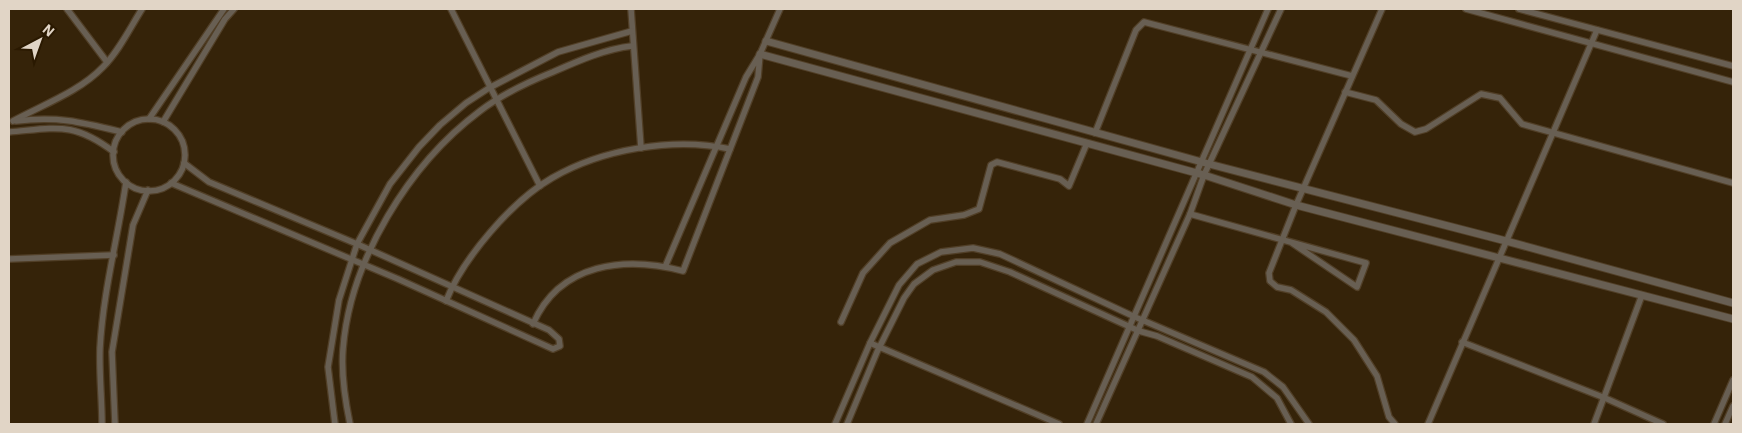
<svg xmlns="http://www.w3.org/2000/svg" width="1742" height="433" font-family="'IBM Plex Sans',sans-serif">
	<rect width="100%" height="100%" fill="#352309"/>
	<g fill="none" stroke-linecap="round" stroke-linejoin="round">
		<g stroke="#513f27" stroke-width="8">
			<g id="minor">
				<polyline points="67,9 107,62"/>
				<polyline points="451,9 540,186"/>
				<polyline points="631,9 641,148"/>
				<polyline points="1382,9 1296,205 1269,273 1270,281 1277,287 1291,290 1326,312 1354,340 1377,376 1389,417 1395,424"/>
				<polyline points="1466,9 1733,82"/>
				<polyline points="1519,9 1733,66"/>
				<polyline points="760,54 780,9"/>
				<polyline points="1345,92 1376,100 1401,124 1415,132 1426,129 1481,94 1500,98 1522,124 1733,183"/>
				<polyline points="149,119 224,9"/>
				<circle cx="149" cy="155" r="36"/>
				<path d="M13 121C42 105 79 92 103 67 119 51 130 28 142 9"/>
				<path d="M16 121C58 116 81 122 122 132"/>
				<polyline points="163,122 225,19 234,9"/>
				<path d="M9 132C56 128 73 121 114 152"/>
				<polyline points="1095,133 1136,30 1144,22 1352,76"/>
				<polyline points="171,183 398,279 553,349 560,346 559,339 549,330 357,244 209,182 184,163"/>
				<polyline points="1190,214 1366,263 1357,287 1292,243"/>
				<polyline points="9,259 114,255"/>
				<path d="M446 301C463 258 512 201 552 178 602 149 673 137 730 149"/>
				<polyline points="841,322 863,273 890,243 930,220 964,215 979,209 991,165 997,162 1060,179 1069,186 1087,143"/>
				<path d="M533 324C560 262 626 256 683 271L758 77 760 54 746 77 665 267"/>
				<polyline points="1462,342 1605,398 1663,424"/>
				<polyline points="870,343 1059,424"/>
				<path d="M102 424C102 399 99 373 100 348 103 292 118 237 126 182"/>
				<polyline points="115,424 112,352 133,225 148,190"/>
				<polyline points="335,424 328,367 339,300 357,244 390,184 419,147 440,125 466,103 489,88 558,52 632,31"/>
				<path d="M350 424C345 400 341 374 343 349 350 260 409 164 480 111 501 95 528 82 553 72 578 61 605 49 632 46"/>
				<polyline points="835,424 870,343 899,285 917,264 941,252 973,248 1000,254 1135,317 1264,372 1283,387 1309,424"/>
				<polyline points="847,424 877,352 904,298 914,284 933,270 956,262 980,262 1010,272 1139,331 1157,336 1252,377 1277,398 1291,424"/>
				<polyline points="1087,424 1268,9"/>
				<polyline points="1096,424 1190,214 1204,175 1281,9"/>
				<polyline points="1428,424 1597,30"/>
				<polyline points="1594,424 1642,295"/>
				<polyline points="1714,424 1733,380"/>
				<polyline points="1725,424 1733,406"/>
			</g>
		</g>
		<g stroke="#513f27" stroke-width="9">
			<g id="tertiary">
				<polyline points="766,41 1209,164 1506,241 1733,303"/>
				<polyline points="760,54 1204,175 1296,205 1733,319"/>
			</g>
		</g>
		<use href="#minor" stroke="#685f53" stroke-width="5.5"/>
		<use href="#tertiary" stroke="#685f53" stroke-width="7"/>
	</g>
	<rect width="1742" height="433" fill="none" stroke="#e1d5c6" stroke-width="20"/>
	<g transform="translate(40 40) rotate(41)" stroke="#2a1901" stroke-width="4" paint-order="stroke">
	<path d="M0-4L9 19L0 12L-9 19Z" fill="#e1d5c6"/>
	<text y="-8" font-size="14" font-weight="bold" text-anchor="middle" fill="#e1d5c6">N</text>
	</g>
</svg>
